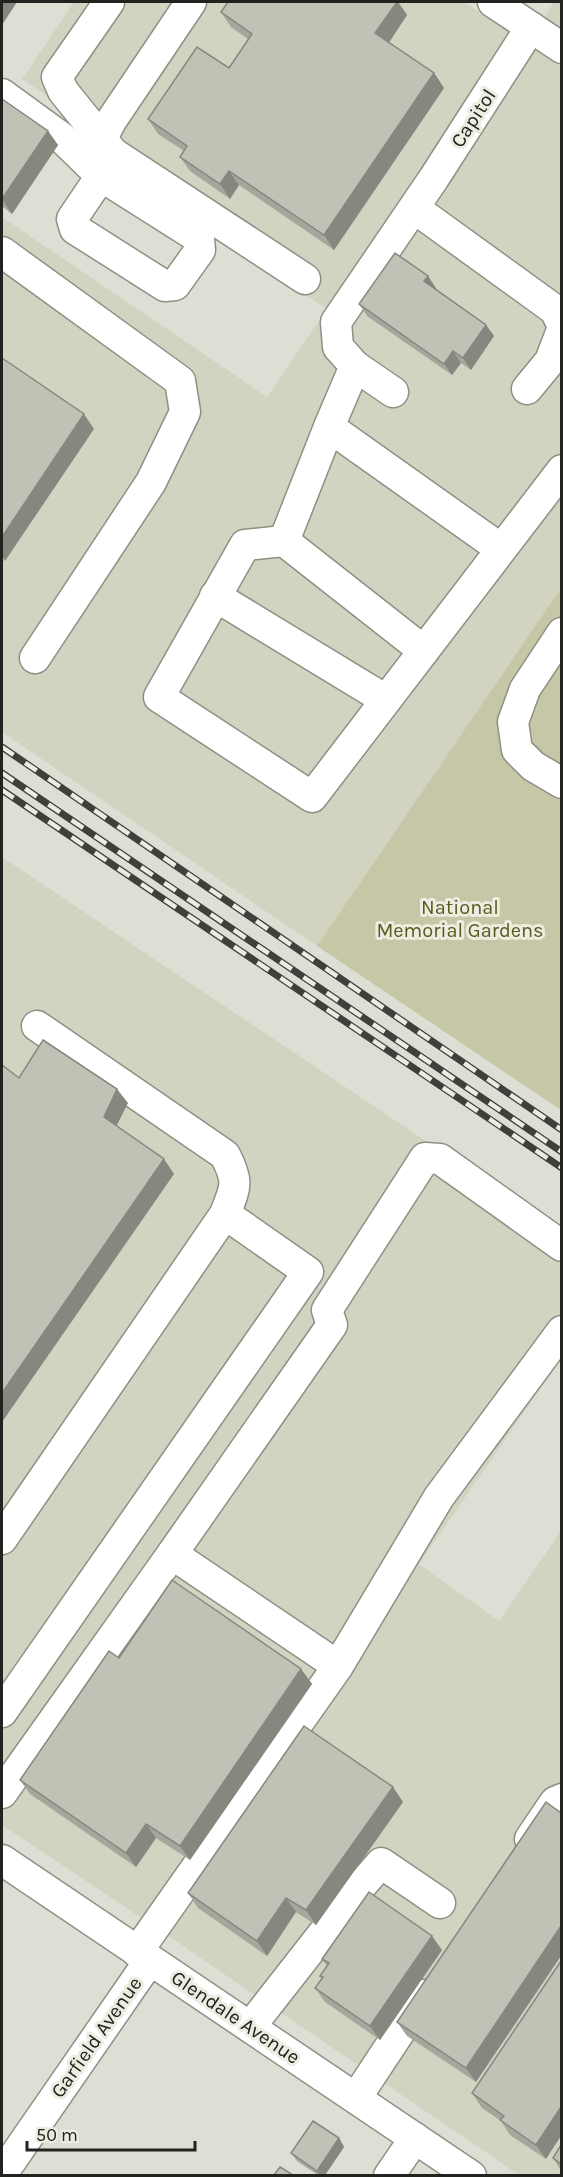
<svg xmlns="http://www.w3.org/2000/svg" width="563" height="2177" font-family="Karla,sans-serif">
	<rect width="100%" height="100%" fill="#dedfd4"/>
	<g fill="#d2d3c1">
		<polygon points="74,2 464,2 561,67 561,588 317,946 2,732 2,217 267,397 327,309 67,134 78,117 22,79"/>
		<polygon points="554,2 561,2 561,33 542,20"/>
		<polygon points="2,857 423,1139 561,1235 561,1359 419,1564 499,1621 561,1531 561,2175 519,2175 164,1933 2,1825"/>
	</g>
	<polygon fill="#c5c7a7" points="561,588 561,1110 317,946"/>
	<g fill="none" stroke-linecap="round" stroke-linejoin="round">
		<g stroke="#8f8f85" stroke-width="33">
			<g id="minor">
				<polyline points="109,2 57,77 63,91 113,153 305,279"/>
				<polyline points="493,2 562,48"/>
				<polyline points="2,94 61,137 101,176 199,238 200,250 175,285 165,286 75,229 72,219 101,176"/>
				<polyline points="101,140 111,121 191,2"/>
				<polyline points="414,208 555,310 562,324"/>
				<polyline points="2,252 180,381 185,412 151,482 35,658"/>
				<polyline points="527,389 550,361 562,330"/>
				<polyline points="393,392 355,366 338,347 336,322 434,178 531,27"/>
				<polyline points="329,427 501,549"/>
				<polyline points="284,541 329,427 355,366"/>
				<polyline points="215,596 386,700"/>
				<polyline points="562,633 525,689 513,722 517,750 533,766 562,783"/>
				<polyline points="424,651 284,541 245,545 159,697 312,797 562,470"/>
				<path d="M2 1539 225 1214C236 1186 239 1182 225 1155L37 1026"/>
				<polyline points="172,1554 332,1325 327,1310 425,1158 440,1159 562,1246"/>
				<polyline points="338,1666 439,1497 562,1331"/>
				<polyline points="2,1712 308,1272 225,1214"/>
				<polyline points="2,1793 172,1554 338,1666 137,1952"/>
				<polyline points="530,1839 555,1802 562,1799"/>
				<polyline points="2,1860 471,2176"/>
				<polyline points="250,2027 354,1894 381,1863 440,1903"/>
				<polyline points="356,2098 424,1995"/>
				<polyline points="2,2174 150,1960"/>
				<polyline points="389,2176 415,2138"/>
			</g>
		</g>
		<use href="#minor" stroke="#fff" stroke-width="30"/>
		<g stroke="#3f403b" stroke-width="7">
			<g id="rail">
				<polyline points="2,747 562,1130"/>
				<polyline points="2,773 562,1152"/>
				<polyline points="2,790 562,1168"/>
			</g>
		</g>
		<use href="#rail" stroke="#ecece1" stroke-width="4.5" stroke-dasharray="14" stroke-linecap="butt"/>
	</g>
	<g fill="#a6a69d">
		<polygon points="228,2 398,2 407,15 389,43 434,73 444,88 334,250 239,185 230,199 190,171 180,157 184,151 158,134 148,119 229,68 248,39 231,27 221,12"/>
		<polygon points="2,99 48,131 58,145 12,214 2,206"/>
		<polygon points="436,288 435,289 486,325 494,336 471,370 461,363 452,375 367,316 359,304"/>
		<polygon points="119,1658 301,1669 312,1684 190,1860 156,1838 136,1867 30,1794 20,1780"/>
		<polygon points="403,1802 316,1925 296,1912 267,1956 198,1908 188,1893"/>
		<polygon points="546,1802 476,2082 407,2036 397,2022"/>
		<polygon points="442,1950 380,2040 325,2002 315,1988 322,1979 320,1976 327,1966 322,1959"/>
		<polygon points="561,1961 546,2159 510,2135 501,2121 482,2108 472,2093"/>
		<polygon points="339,2138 344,2147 325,2175 318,2175 297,2161 291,2153"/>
		<polygon points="561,2145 561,2170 553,2158"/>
	</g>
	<g fill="#87877f">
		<polygon points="2,2 17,2 2,25"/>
		<polygon points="397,2 398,2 407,15 385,48 375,33"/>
		<polygon points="434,73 444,88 334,250 324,235"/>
		<polygon points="48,131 58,145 12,214 2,199"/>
		<polygon points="229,171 239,185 230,199 220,184"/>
		<polygon points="428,276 436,288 433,293 424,281"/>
		<polygon points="486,325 494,336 471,370 463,358"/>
		<polygon points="453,351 461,363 452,375 444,364"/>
		<polygon points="84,414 94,429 5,561 2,556 2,537"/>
		<polygon points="117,1089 128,1103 114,1131 104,1117"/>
		<polygon points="164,1159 174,1174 2,1422 2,1393"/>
		<polygon points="301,1669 312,1684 190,1860 180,1846"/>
		<polygon points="393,1787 403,1802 316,1925 306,1910"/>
		<polygon points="146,1824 156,1838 136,1867 126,1853"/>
		<polygon points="286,1898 296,1912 267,1956 257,1941"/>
		<polygon points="561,1926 561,1956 476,2082 466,2068"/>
		<polygon points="432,1936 442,1950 380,2040 370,2026"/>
		<polygon points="561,2107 561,2136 546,2159 536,2145"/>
		<polygon points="339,2138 344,2147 325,2175 320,2175 317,2171"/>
	</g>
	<g fill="#c1c1b6" stroke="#87877f" stroke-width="1.5">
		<polygon points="228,2 397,2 375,33 434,73 324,235 229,171 220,184 180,157 187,146 148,119 197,47 229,68 252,34 221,12"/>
		<polygon points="2,99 48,131 2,199"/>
		<polygon points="395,253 428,276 424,281 486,325 463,358 453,351 444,364 359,304"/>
		<polygon points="2,358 84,414 2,537"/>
		<polygon points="43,1040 117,1089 104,1117 164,1159 2,1393 2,1065 19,1078"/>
		<polygon points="172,1580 301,1669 180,1846 146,1824 126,1853 20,1780 109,1651 119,1658"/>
		<polygon points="304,1726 393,1787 306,1910 286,1898 257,1941 188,1893"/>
		<polygon points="546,1802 561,1813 561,1926 466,2068 397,2022"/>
		<polygon points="369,1892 432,1936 370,2026 315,1988 323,1977 320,1976 329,1963 322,1959"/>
		<polygon points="561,1961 561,2107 536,2145 500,2120 504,2116 472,2093"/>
		<polygon points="313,2121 339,2138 317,2171 291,2153"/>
		<polygon points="561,2145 561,2164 553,2158"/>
		<polygon points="280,2167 293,2175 274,2175"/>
	</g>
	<g text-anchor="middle" stroke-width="6" stroke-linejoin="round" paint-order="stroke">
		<g font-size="20" fill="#22231f" stroke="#ecece1">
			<text transform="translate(473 118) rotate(-57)" y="7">Capitol</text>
			<text transform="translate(236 2017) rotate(34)" y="7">Glendale Avenue</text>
			<text transform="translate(96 2037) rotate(-55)" y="7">Garfield Avenue</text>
		</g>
		<g font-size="20" fill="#595a1d" stroke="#ecece1">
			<text x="460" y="914">National<tspan x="460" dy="23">Memorial Gardens</tspan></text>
		</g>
	</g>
	<rect width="563" height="2177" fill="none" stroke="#22231f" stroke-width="6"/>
	<path d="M27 2141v9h168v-9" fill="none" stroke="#22231f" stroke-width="3"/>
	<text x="36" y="2141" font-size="18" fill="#22231f" stroke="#ecece1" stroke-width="4.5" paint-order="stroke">50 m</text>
</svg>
